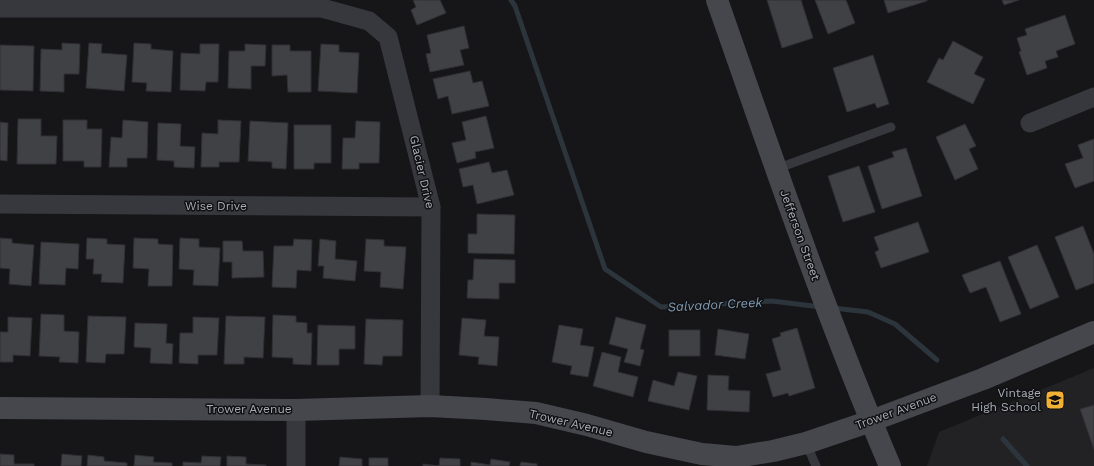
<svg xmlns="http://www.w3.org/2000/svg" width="1094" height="466" font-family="'Work Sans',sans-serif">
	<rect width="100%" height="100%" fill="#161618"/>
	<polygon fill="#222225" points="1094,368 1094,466 927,466 939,432"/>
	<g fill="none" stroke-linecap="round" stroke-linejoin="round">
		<g stroke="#2c353c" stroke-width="5">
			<polyline points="511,0 515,6 605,269 661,307 772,301 821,307"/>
			<polyline points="833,308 868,312 895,324 937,360"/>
			<polyline points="1003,439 1027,466"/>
		</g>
	</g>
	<g fill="#404145" stroke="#303034">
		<polygon points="413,0 440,0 446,13 417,25 411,10 416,7"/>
		<polygon points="767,0 801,0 813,38 782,48"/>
		<polygon points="815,0 846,0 855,23 828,34"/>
		<polygon points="884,0 927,0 927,1 888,13"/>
		<polygon points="1002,0 1019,0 1004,5"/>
		<polygon points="1065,15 1075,44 1056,51 1058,57 1045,61 1047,68 1027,75 1019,52 1021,51 1017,38 1027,35 1025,29"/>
		<polygon points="464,26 469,48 460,50 464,65 430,72 426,54 431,53 427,35"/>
		<polygon points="953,41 983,57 974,74 985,79 973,104 927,82 939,58 943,60"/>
		<polygon points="62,43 80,44 79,74 64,74 64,92 40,91 41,49 62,50"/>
		<polygon points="89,43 102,44 101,53 127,55 124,91 86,88"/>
		<polygon points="134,43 151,44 151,49 173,51 171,92 146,91 147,83 132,82"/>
		<polygon points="200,44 219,44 218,82 206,82 205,91 180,90 181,53 200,54"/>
		<polygon points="245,44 266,45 265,66 251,66 251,89 228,88 229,51 245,51"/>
		<polygon points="321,44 339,45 339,52 359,53 357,93 318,91"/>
		<polygon points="0,45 34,46 33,91 0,90"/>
		<polygon points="272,45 290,45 290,51 311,51 311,92 288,92 287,75 272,76"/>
		<polygon points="873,55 889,104 877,108 875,103 847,112 833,68"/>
		<polygon points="470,71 473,83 482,81 489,106 452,114 448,96 438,99 433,79"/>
		<polygon points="486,116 494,148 475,152 476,158 457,163 452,143 466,140 462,122"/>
		<polygon points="18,119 41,119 41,136 57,136 56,164 17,164"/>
		<polygon points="63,120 87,120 87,129 102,129 101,167 84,167 84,161 63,161"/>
		<polygon points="123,120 148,122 147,158 127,158 127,167 109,167 111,137 122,138"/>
		<polygon points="218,120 241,121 239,162 219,162 219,167 201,167 202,133 218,134"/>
		<polygon points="250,121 288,123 286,169 272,168 272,162 248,161"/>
		<polygon points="356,121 380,122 379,163 359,163 359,169 342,169 343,138 355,138"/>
		<polygon points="0,122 8,123 7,161 0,160"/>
		<polygon points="158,123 181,124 180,146 195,147 194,168 174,167 174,161 157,160"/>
		<polygon points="965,124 976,146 969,149 978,169 955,180 936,137"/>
		<polygon points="294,125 331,125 331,163 314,163 314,169 294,169"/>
		<polygon points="1094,139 1094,181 1075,188 1065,164 1083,158 1078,145"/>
		<polygon points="906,148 922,196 882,209 868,166 894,157 892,152"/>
		<polygon points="489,162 492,173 507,170 514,195 477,204 473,185 463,187 459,169"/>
		<polygon points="859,166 875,212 843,222 828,176"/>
		<polygon points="477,214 515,215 514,254 468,253 468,234 477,234"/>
		<polygon points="918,222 929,252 881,268 875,252 879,250 874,237"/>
		<polygon points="1083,226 1094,254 1094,283 1076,290 1055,237"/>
		<polygon points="0,238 12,239 12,243 34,245 31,286 9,284 10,269 0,268"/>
		<polygon points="87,238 107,239 107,244 125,245 123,283 101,282 102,274 93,274 94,259 86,259"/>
		<polygon points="134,238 158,239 158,244 173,245 172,286 148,286 149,269 133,268"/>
		<polygon points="180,238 199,239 199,247 220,248 218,286 193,285 194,270 179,269"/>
		<polygon points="294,239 312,240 311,271 297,270 296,288 272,287 274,246 293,246"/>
		<polygon points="320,239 336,241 335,259 357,261 355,281 323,278 324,266 318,266"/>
		<polygon points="366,239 384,240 384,246 406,247 403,289 380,287 381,272 364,271"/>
		<polygon points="223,241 242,241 243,251 263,251 264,277 232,278 232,262 223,262"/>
		<polygon points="41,242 79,244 78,269 66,268 65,285 39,284"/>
		<polygon points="1037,245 1059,297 1030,309 1008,257"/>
		<polygon points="474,259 515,260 515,283 499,283 499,299 467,298 468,280 473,280"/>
		<polygon points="1000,261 1021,314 1000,322 986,287 970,293 962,275"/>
		<polygon points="41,314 64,315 64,331 79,332 78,363 59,362 60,357 39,356"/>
		<polygon points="273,315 296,316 296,322 307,323 307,333 312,333 311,365 293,364 293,358 272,357"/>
		<polygon points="88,316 126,317 124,354 106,354 105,363 86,362"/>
		<polygon points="226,316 265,317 263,358 244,357 244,364 224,364"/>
		<polygon points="8,317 32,318 30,356 13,355 13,362 0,362 0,332 8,332"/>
		<polygon points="193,317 219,318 217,355 198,355 198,364 179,363 180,333 193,333"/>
		<polygon points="616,317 646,325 640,349 644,350 640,366 624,362 628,349 609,344"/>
		<polygon points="462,318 486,320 484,336 499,337 497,366 478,364 479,357 459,355"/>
		<polygon points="366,319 403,320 402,356 383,356 382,365 364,364"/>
		<polygon points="135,323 167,324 166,343 173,344 172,364 150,363 151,348 134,347"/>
		<polygon points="318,325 355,326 355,349 339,349 339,365 317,365"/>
		<polygon points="559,325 583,329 580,345 594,347 588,377 570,374 572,366 552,362"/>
		<polygon points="797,328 815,388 789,396 788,393 773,397 766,374 781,370 772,339 781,336 780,333"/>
		<polygon points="718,329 749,334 745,359 715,355"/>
		<rect x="669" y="330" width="31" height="26"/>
		<polygon points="602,352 621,357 618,372 638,377 633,397 593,386"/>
		<polygon points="678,372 697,376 689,410 648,401 653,380 674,386"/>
		<polygon points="708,375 729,376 728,390 750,391 749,412 707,410"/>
		<polygon points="1094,405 1094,450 1080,409"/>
		<polygon points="0,454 14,455 14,464 34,464 34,466 0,466"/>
		<polygon points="62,454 82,456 81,466 61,466"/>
		<polygon points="88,455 104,457 104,461 127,463 127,466 87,466"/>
		<polygon points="135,455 154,457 153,462 172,463 172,466 134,466"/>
		<polygon points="202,456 221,457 220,466 183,466 183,462 201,463"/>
		<polygon points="227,456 246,457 246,464 266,465 266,466 227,466"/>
		<polygon points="340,457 362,459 362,466 339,466"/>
		<rect x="369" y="458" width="19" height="8"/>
		<polygon points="440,458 460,459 460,466 423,466 423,464 439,466"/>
		<polygon points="491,459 510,462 509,466 471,466 471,462 490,465"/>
		<polygon points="521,462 537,464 537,466 520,466"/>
	</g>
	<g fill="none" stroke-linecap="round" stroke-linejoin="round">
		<g stroke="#37383d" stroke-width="9">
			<polyline points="776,169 891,127"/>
			<polyline points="806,443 816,466"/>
		</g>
		<g stroke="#37383d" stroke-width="19">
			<polyline points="0,8 322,8 369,21 388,37 431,207 430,406"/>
			<polyline points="1030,123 1094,97"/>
			<polyline points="0,204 431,207"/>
			<polyline points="296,466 296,410"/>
		</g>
		<g stroke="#45474d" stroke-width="22">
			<path d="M717 0C772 157 825 314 890 466"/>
			<polyline points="0,408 296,410 430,406 486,409 536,413 587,425 646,442 702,454 736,457 773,451 806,443 871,421 983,379 1094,332"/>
		</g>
	</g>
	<defs>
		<g id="school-square" transform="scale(1)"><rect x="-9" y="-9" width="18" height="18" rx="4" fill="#f2b134" stroke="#111113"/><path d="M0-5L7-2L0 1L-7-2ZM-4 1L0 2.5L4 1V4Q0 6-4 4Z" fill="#111"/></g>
	</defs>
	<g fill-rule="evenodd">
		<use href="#school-square" x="1055" y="400"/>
	</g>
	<g text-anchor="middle" stroke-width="3" stroke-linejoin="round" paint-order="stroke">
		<g font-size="12" fill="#a8adb8" stroke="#111113">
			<text transform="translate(422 172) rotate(77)" y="4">Glacier Drive</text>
			<text x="216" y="210">Wise Drive</text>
			<text transform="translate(800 235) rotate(70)" y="4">Jefferson Street</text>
			<text x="249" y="413">Trower Avenue</text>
			<text transform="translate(896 411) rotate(-20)" y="4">Trower Avenue</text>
			<text transform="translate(571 423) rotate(13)" y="4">Trower Avenue</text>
		</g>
		<g font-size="12" fill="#a8adb8" stroke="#111113" text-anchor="end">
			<text x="1041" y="397">Vintage<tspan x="1041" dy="14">High School</tspan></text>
		</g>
		<g font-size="13" font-style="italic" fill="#7f9bb3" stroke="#111113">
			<text transform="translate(715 304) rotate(-3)" y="5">Salvador Creek</text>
		</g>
	</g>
</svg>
